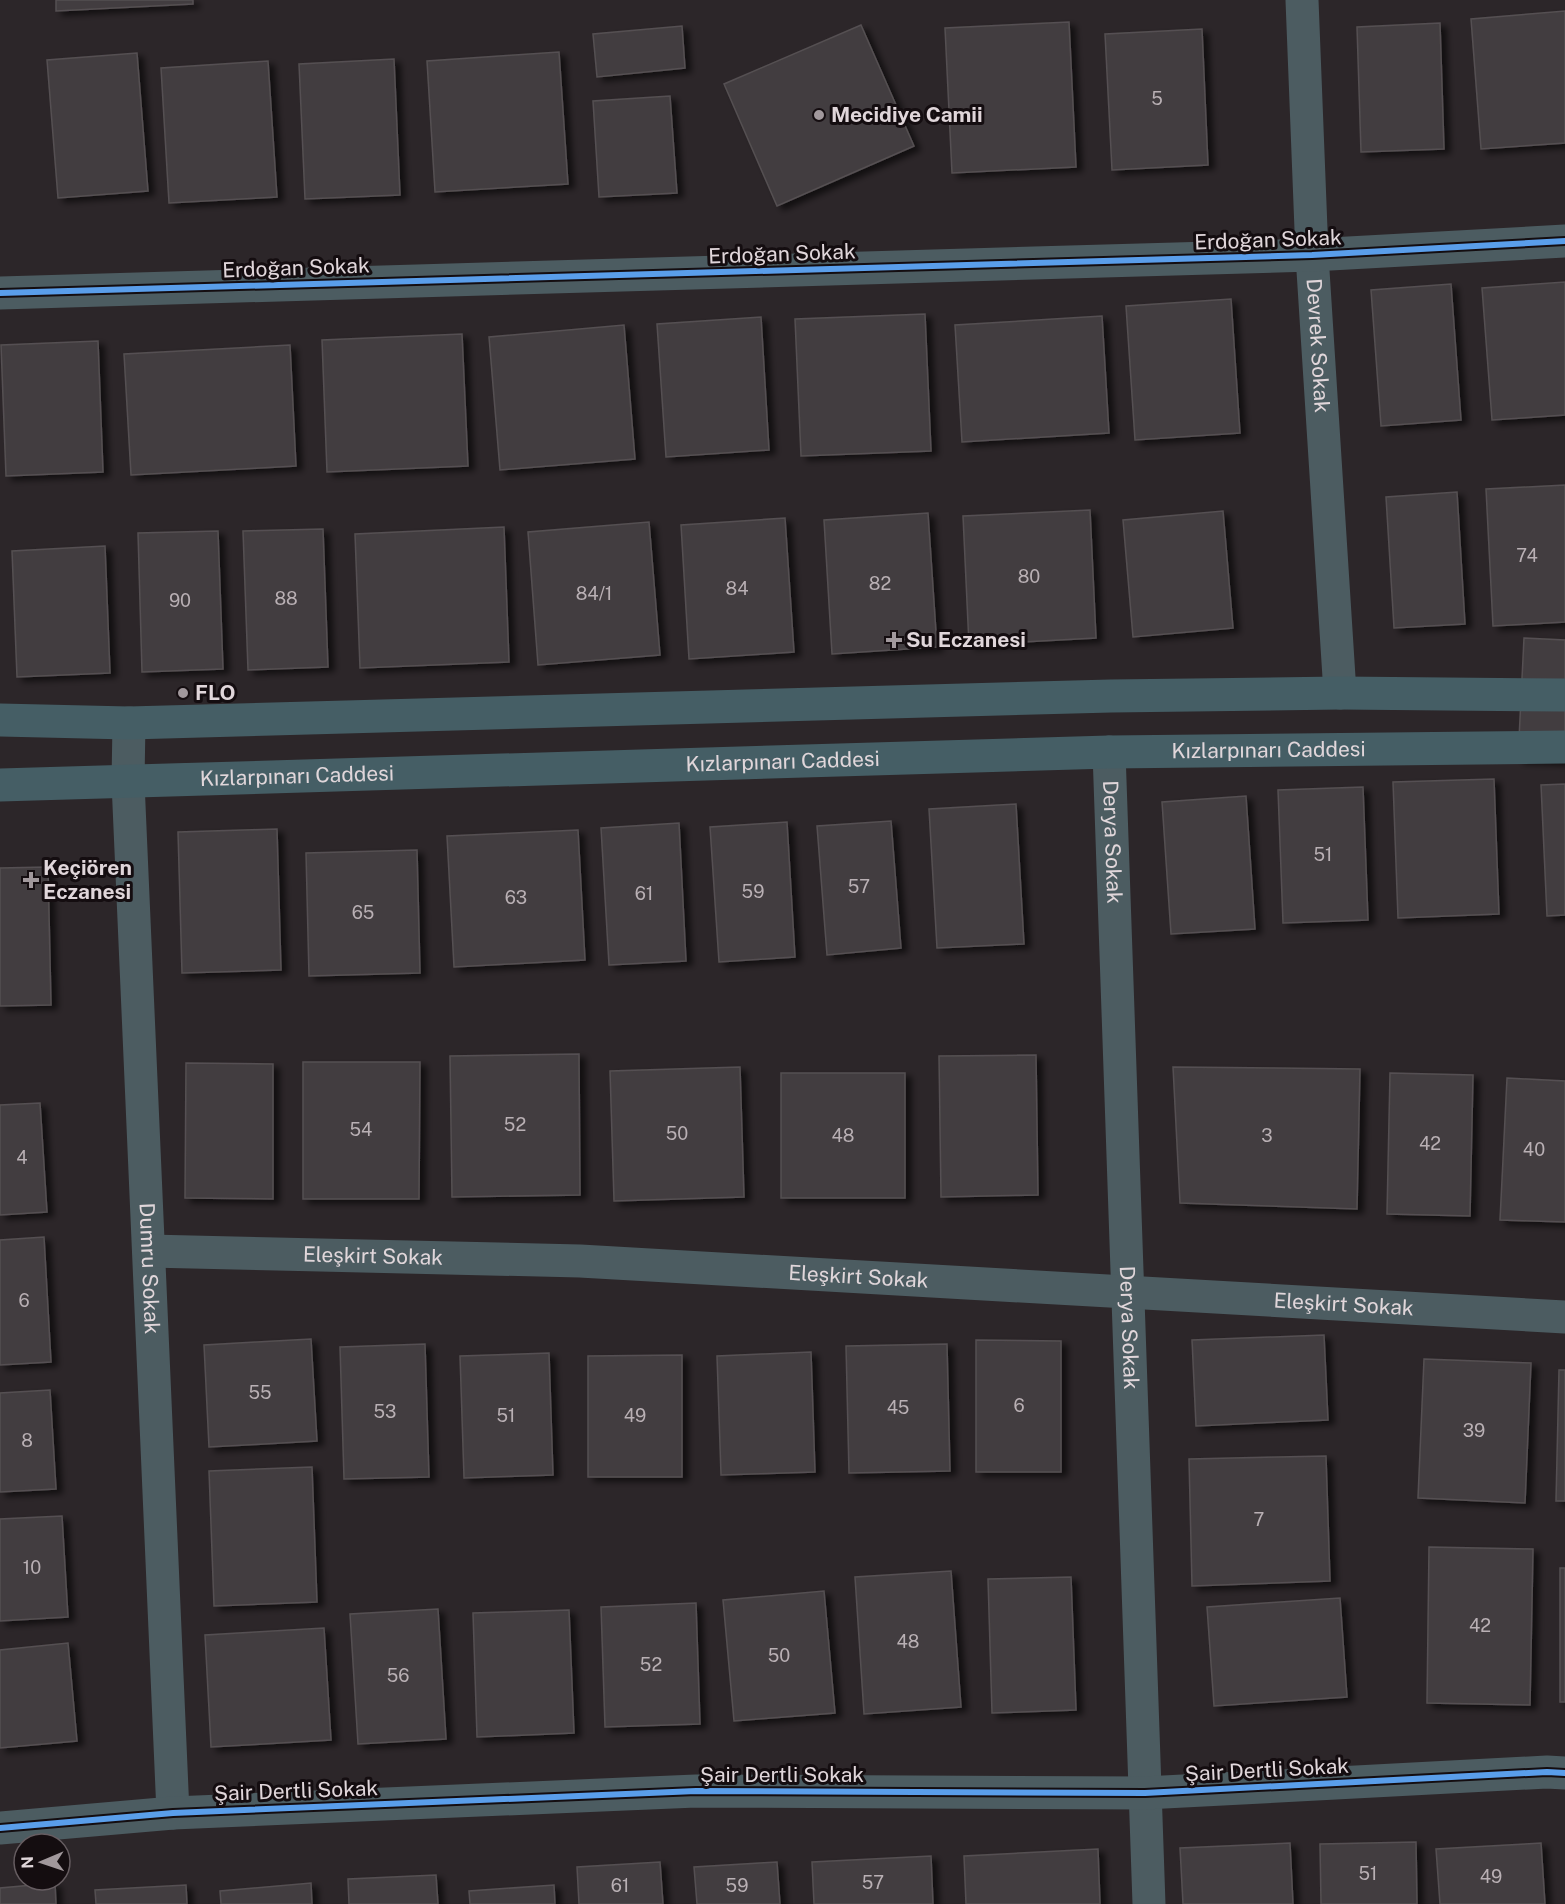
<svg xmlns="http://www.w3.org/2000/svg" width="1565" height="1904" font-family="'Public Sans',sans-serif">
	<defs>
		<filter id="shadow"><feDropShadow dx="6" dy="4" stdDeviation="3" flood-color="#0009"/></filter>
	</defs>
	<rect width="100%" height="100%" fill="#2c2629"/>
	<g fill="#433e40" stroke="#555052" stroke-width="1.5" filter="url(#shadow)">
		<polygon points="56,0 193,0 193,4 56,11"/>
		<polygon points="1565,11 1565,143 1481,149 1471,19"/>
		<polygon points="1069,22 1076,167 952,173 945,28"/>
		<polygon points="1440,23 1444,149 1361,152 1357,27"/>
		<polygon points="861,25 914,146 777,206 724,84"/>
		<polygon points="682,26 685,68 597,77 593,34"/>
		<polygon points="1202,29 1208,165 1112,170 1105,34"/>
		<polygon points="559,52 568,184 435,192 427,61"/>
		<polygon points="137,53 148,191 58,198 47,60"/>
		<polygon points="394,59 400,195 305,199 299,64"/>
		<polygon points="268,61 277,197 169,203 161,68"/>
		<polygon points="670,96 677,193 599,197 593,101"/>
		<polygon points="1565,282 1565,415 1492,420 1482,288"/>
		<polygon points="1451,284 1461,420 1381,426 1371,290"/>
		<polygon points="1231,299 1240,433 1135,440 1126,306"/>
		<polygon points="925,314 931,451 801,456 795,319"/>
		<polygon points="1102,316 1109,433 962,442 955,325"/>
		<polygon points="761,317 769,450 666,457 657,324"/>
		<polygon points="624,325 635,459 500,470 489,337"/>
		<polygon points="462,334 468,466 327,472 322,340"/>
		<polygon points="98,341 103,472 6,476 1,345"/>
		<polygon points="290,345 296,466 131,475 124,354"/>
		<polygon points="1565,485 1565,622 1493,626 1486,489"/>
		<polygon points="1457,492 1465,624 1394,628 1386,497"/>
		<polygon points="1090,510 1096,638 969,645 963,516"/>
		<polygon points="1223,511 1233,628 1133,637 1123,520"/>
		<polygon points="928,513 937,647 832,654 824,520"/>
		<polygon points="785,518 794,652 689,659 681,525"/>
		<polygon points="649,522 660,655 538,665 528,532"/>
		<polygon points="504,527 509,662 360,668 355,534"/>
		<polygon points="323,529 328,667 248,670 243,531"/>
		<polygon points="218,531 223,669 142,672 138,533"/>
		<polygon points="105,546 110,673 17,677 12,551"/>
		<polygon points="1524,638 1565,640 1565,761 1518,759"/>
		<polygon points="1494,779 1499,914 1398,918 1393,782"/>
		<polygon points="1565,784 1565,915 1547,916 1541,785"/>
		<polygon points="1363,787 1368,920 1283,923 1278,790"/>
		<polygon points="1246,796 1255,929 1171,934 1162,802"/>
		<polygon points="1016,804 1024,944 937,948 929,809"/>
		<polygon points="891,821 901,948 827,955 817,826"/>
		<polygon points="787,822 795,957 719,962 710,827"/>
		<polygon points="679,823 686,961 609,965 601,828"/>
		<polygon points="277,829 281,970 182,973 178,832"/>
		<polygon points="578,830 585,960 454,967 447,836"/>
		<polygon points="417,850 420,973 309,976 306,853"/>
		<polygon points="48,867 51,1005 0,1006 0,868"/>
		<polygon points="579,1054 580,1195 452,1197 450,1056"/>
		<polygon points="1036,1055 1038,1195 941,1197 939,1056"/>
		<polygon points="303,1062 420,1062 419,1199 303,1199"/>
		<polygon points="186,1063 273,1064 273,1199 185,1198"/>
		<polygon points="740,1067 744,1197 614,1201 610,1071"/>
		<polygon points="1173,1067 1360,1069 1357,1209 1180,1203"/>
		<rect x="781" y="1073" width="124" height="125"/>
		<polygon points="1390,1073 1473,1075 1470,1216 1387,1214"/>
		<polygon points="1507,1078 1565,1081 1565,1222 1500,1220"/>
		<polygon points="40,1103 47,1212 0,1215 0,1105"/>
		<polygon points="44,1237 51,1362 0,1365 0,1240"/>
		<polygon points="1324,1335 1328,1420 1196,1426 1192,1340"/>
		<polygon points="311,1339 317,1441 209,1447 204,1345"/>
		<polygon points="976,1340 1061,1341 1061,1472 976,1472"/>
		<polygon points="425,1344 429,1477 344,1479 340,1347"/>
		<polygon points="947,1344 950,1471 849,1473 846,1346"/>
		<polygon points="811,1352 815,1472 721,1475 717,1356"/>
		<polygon points="549,1353 553,1475 464,1478 460,1356"/>
		<polygon points="682,1355 682,1477 588,1477 588,1356"/>
		<polygon points="1424,1359 1531,1363 1525,1503 1418,1498"/>
		<polygon points="1559,1370 1565,1370 1565,1501 1556,1501"/>
		<polygon points="50,1390 56,1489 0,1492 0,1393"/>
		<polygon points="1326,1456 1330,1581 1192,1586 1189,1459"/>
		<polygon points="312,1467 317,1602 214,1606 209,1471"/>
		<polygon points="62,1516 68,1617 0,1621 0,1519"/>
		<polygon points="1429,1547 1533,1549 1530,1705 1427,1703"/>
		<rect x="1560" y="1568" width="5" height="134"/>
		<polygon points="951,1571 961,1707 864,1714 855,1577"/>
		<polygon points="1071,1577 1076,1710 992,1713 988,1579"/>
		<polygon points="824,1591 835,1713 734,1721 723,1600"/>
		<polygon points="1340,1598 1347,1697 1214,1706 1207,1607"/>
		<polygon points="696,1603 700,1724 605,1727 601,1607"/>
		<polygon points="438,1609 446,1739 358,1744 350,1614"/>
		<polygon points="569,1610 574,1733 477,1737 473,1613"/>
		<polygon points="324,1628 331,1740 211,1747 205,1635"/>
		<polygon points="68,1643 77,1741 0,1748 0,1650"/>
		<polygon points="1416,1842 1417,1904 1321,1904 1320,1844"/>
		<polygon points="1290,1843 1293,1904 1183,1904 1180,1848"/>
		<polygon points="1541,1843 1545,1904 1440,1904 1436,1849"/>
		<polygon points="1098,1849 1100,1904 966,1904 964,1856"/>
		<polygon points="931,1856 933,1904 814,1904 812,1862"/>
		<polygon points="660,1862 663,1904 579,1904 577,1867"/>
		<polygon points="777,1862 780,1904 697,1904 694,1867"/>
		<polygon points="436,1875 438,1904 349,1904 348,1879"/>
		<polygon points="55,1883 56,1904 0,1904 0,1888"/>
		<polygon points="311,1883 312,1904 221,1904 220,1891"/>
		<polygon points="186,1885 187,1904 96,1904 95,1890"/>
		<polygon points="554,1885 555,1904 470,1904 469,1891"/>
	</g>
	<g fill="none" stroke-linecap="round" stroke-linejoin="round">
		<g stroke="#4c5c61" stroke-width="33">
			<path id="s1" d="M1302 0 1312 255 1340 693"/>
			<polyline points="0,293 1312,255 1565,241"/>
			<path id="s2" d="M129 723 128 782 173 1813"/>
			<path id="s3" d="M1109 752 1149 1904"/>
			<path id="s4" d="M149 1251 580 1261 1565 1317"/>
			<polyline points="0,1828 173,1813 696,1791 1145,1793 1547,1772 1565,1773"/>
		</g>
		<g stroke="#455e65" stroke-width="33">
			<polyline points="0,720 129,723 1111,696 1340,693 1565,695"/>
			<path id="s5" d="M0 785 1109 752 1565 747"/>
		</g>
		<g stroke="#140d10" stroke-width="10">
			<g id="cycleway">
				<polyline points="0,293 1312,255 1565,241"/>
				<polyline points="0,1828 173,1813 696,1791 1145,1793 1547,1772 1565,1773"/>
			</g>
		</g>
		<use href="#cycleway" stroke="#5a9eea" stroke-width="6"/>
	</g>
	<g fill="#a1989c" stroke="#140d10" stroke-width="2">
		<circle cx="819" cy="115" r="6"/>
		<path d="M891 631h6v6h6v6h-6v6h-6v-6h-6v-6h6z"/>
		<circle cx="183" cy="693" r="6"/>
		<path d="M28 871h6v6h6v6h-6v6h-6v-6h-6v-6h6z"/>
	</g>
	<g text-anchor="middle" stroke-width="6" stroke-linejoin="round" paint-order="stroke">
		<g font-size="18" fill="#b9b0b4">
			<text x="1157" y="105">5</text>
			<text x="1527" y="562">74</text>
			<text x="1029" y="583">80</text>
			<text x="880" y="590">82</text>
			<text x="737" y="595">84</text>
			<text x="594" y="600">84/1</text>
			<text x="286" y="605">88</text>
			<text x="180" y="607">90</text>
			<text x="1323" y="861">51</text>
			<text x="859" y="893">57</text>
			<text x="753" y="898">59</text>
			<text x="644" y="900">61</text>
			<text x="516" y="904">63</text>
			<text x="363" y="919">65</text>
			<text x="515" y="1131">52</text>
			<text x="361" y="1136">54</text>
			<text x="677" y="1140">50</text>
			<text x="843" y="1142">48</text>
			<text x="1267" y="1142">3</text>
			<text x="1430" y="1150">42</text>
			<text x="1534" y="1156">40</text>
			<text x="22" y="1164">4</text>
			<text x="24" y="1307">6</text>
			<text x="260" y="1399">55</text>
			<text x="1019" y="1412">6</text>
			<text x="898" y="1414">45</text>
			<text x="385" y="1418">53</text>
			<text x="506" y="1422">51</text>
			<text x="635" y="1422">49</text>
			<text x="1474" y="1437">39</text>
			<text x="27" y="1447">8</text>
			<text x="1259" y="1526">7</text>
			<text x="32" y="1574">10</text>
			<text x="1480" y="1632">42</text>
			<text x="908" y="1648">48</text>
			<text x="779" y="1662">50</text>
			<text x="651" y="1671">52</text>
			<text x="398" y="1682">56</text>
			<text x="1368" y="1880">51</text>
			<text x="1491" y="1883">49</text>
			<text x="873" y="1889">57</text>
			<text x="620" y="1892">61</text>
			<text x="737" y="1892">59</text>
		</g>
		<g font-size="21" font-weight="bold" fill="#e0d6da" stroke="#140d10" text-anchor="start">
			<text x="831" y="122">Mecidiye Camii</text>
			<text x="906" y="647">Su Eczanesi</text>
			<text x="195" y="700">FLO</text>
			<text x="43" y="875">Keçiören<tspan x="43" dy="24">Eczanesi</tspan></text>
		</g>
		<g font-size="21" fill="#e0d6da" stroke="#140d10">
			<text transform="translate(1268 240) rotate(-2)" y="7">Erdoğan Sokak</text>
			<text transform="translate(782 254) rotate(-2)" y="7">Erdoğan Sokak</text>
			<text transform="translate(296 268) rotate(-2)" y="7">Erdoğan Sokak</text>
			<text dy="7" stroke="none"><textPath href="#s1" startOffset="346">Devrek Sokak</textPath></text>
			<text dy="7" stroke="none"><textPath href="#s5" startOffset="1269">Kızlarpınarı Caddesi</textPath></text>
			<text dy="7" stroke="none"><textPath href="#s5" startOffset="783">Kızlarpınarı Caddesi</textPath></text>
			<text dy="7" stroke="none"><textPath href="#s5" startOffset="297">Kızlarpınarı Caddesi</textPath></text>
			<text dy="7" stroke="none"><textPath href="#s3" startOffset="90">Derya Sokak</textPath></text>
			<text dy="7" stroke="none"><textPath href="#s4" startOffset="224">Eleşkirt Sokak</textPath></text>
			<text dy="7" stroke="none"><textPath href="#s2" startOffset="546">Dumru Sokak</textPath></text>
			<text dy="7" stroke="none"><textPath href="#s4" startOffset="710">Eleşkirt Sokak</textPath></text>
			<text dy="7" stroke="none"><textPath href="#s4" startOffset="1196">Eleşkirt Sokak</textPath></text>
			<text dy="7" stroke="none"><textPath href="#s3" startOffset="576">Derya Sokak</textPath></text>
			<text transform="translate(1267 1770) rotate(-3)" y="7">Şair Dertli Sokak</text>
			<text x="782" y="1782">Şair Dertli Sokak</text>
			<text transform="translate(296 1791) rotate(-2)" y="7">Şair Dertli Sokak</text>
		</g>
	</g>
	<g transform="translate(42 1862) rotate(268)"><circle r="28" fill="#140d10" stroke="#665d61" stroke-width="1.5"/>
	<path d="M0-4.5L10 22L0 15L-10 22Z" fill="#a1989c"/>
	<text y="-9" font-size="16" font-weight="bold" text-anchor="middle" fill="#e0d6da">N</text>
	</g>
</svg>
